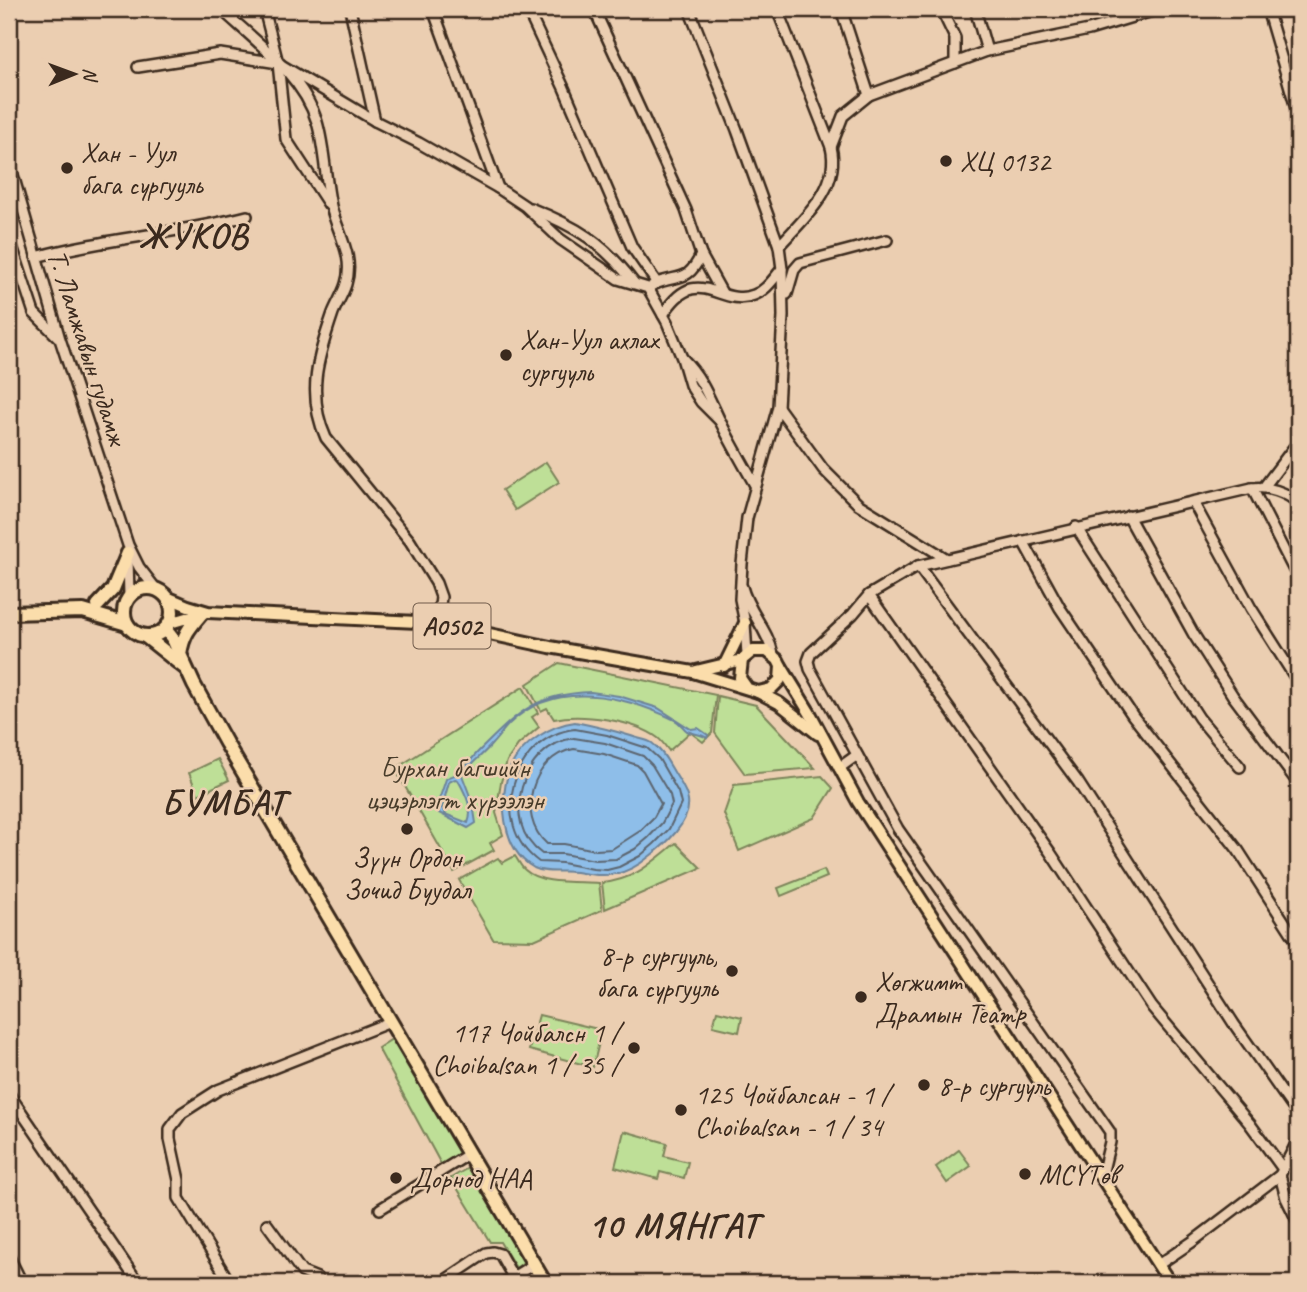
<svg xmlns="http://www.w3.org/2000/svg" width="1307" height="1292" font-family="Caveat,sans-serif">
	<rect width="100%" height="100%" fill="#ebceb1"/>
	<filter id="ink" filterUnits="userSpaceOnUse"><feTurbulence type="fractalNoise" baseFrequency=".0143" numOctaves="2"/><feDisplacementMap in="SourceGraphic" scale="14" xChannelSelector="R" yChannelSelector="G"/><feConvolveMatrix kernelMatrix="1 2 1 2 8 2 1 2 1" color-interpolation-filters="sRGB"/></filter>
	<g filter="url(#ink)">
		<g fill="#bedf97" stroke="#7c845a" stroke-width="2">
			<polygon points="546,462 559,482 515,510 502,490"/>
			<path d="M559 663 716 695 712 733 703 742 690 732 669 751C666 747 662 741 658 738 634 720 581 713 554 719L547 708 541 711 527 684Z"/>
			<polygon points="523,687 538,713 532,717 539,727 518,745 507,761 501,782 496,813 503,835 490,843 494,850 454,872 395,769"/>
			<polygon points="718,696 756,705 815,768 745,774 715,733"/>
			<polygon points="218,759 229,780 198,795 189,773"/>
			<polygon points="822,776 833,788 814,818 739,851 724,814 734,785"/>
			<path d="M676 843 701 868 605 909 602 883C635 880 651 863 676 843Z"/>
			<path d="M515 856C518 860 521 867 525 870 541 885 578 881 599 883L602 910 534 940 493 939 459 880 498 858 502 863Z"/>
			<polygon points="824,870 827,877 781,896 778,888"/>
			<polygon points="717,1011 742,1017 739,1032 713,1026"/>
			<polygon points="539,1015 602,1030 593,1067 529,1050"/>
			<polygon points="392,1039 461,1155 442,1166 378,1048"/>
			<polygon points="624,1131 667,1143 664,1156 688,1162 684,1178 660,1172 658,1179 615,1167"/>
			<polygon points="959,1150 971,1166 947,1183 936,1167"/>
			<polygon points="468,1168 525,1261 516,1268 500,1242 490,1242 451,1178"/>
		</g>
		<g fill="#8ebee9" stroke="#6d8398" stroke-width="2" fill-rule="evenodd">
			<path d="M591 692 619 696 658 708 691 729 698 728 708 735 707 738C701 734 693 734 687 731 683 728 681 723 675 720 625 696 556 678 509 724 503 730 498 738 492 744 483 755 471 763 462 775L473 804 476 823 468 828 439 813 438 803 446 779C450 776 457 775 460 772 466 767 472 758 478 752 517 714 533 694 591 692ZM455 779 458 780C465 793 474 809 468 823L445 814 442 808 449 782Z"/>
			<path d="M575 722C595 726 612 730 631 736 638 739 646 739 652 743 662 750 668 762 674 772 679 781 687 790 688 801 691 822 665 845 650 856 625 877 606 878 576 872 562 870 546 874 534 868 501 849 498 797 511 766 522 743 551 725 575 722Z"/>
		</g>
		<g fill="none" stroke-linecap="round" stroke-linejoin="round">
			<g stroke="#5c656f" stroke-width="2">
				<path d="M575 729 607 735 647 748 659 759 678 792 681 804 669 829 654 844 640 856 619 867 607 870 593 869 562 863 539 862C487 825 512 736 575 729Z"/>
				<path d="M574 738 605 743 643 756 652 765 670 795 672 804 662 823 648 838 635 849 616 859 595 860 563 854H542C498 823 522 745 574 738Z"/>
				<path d="M574 749 604 754 637 765 643 771 661 804 654 817 640 831 612 849 596 850 564 844H547C515 816 532 756 574 749Z"/>
			</g>
			<g stroke="#3b2a1e" stroke-width="14">
				<g id="minor">
					<path d="M221 9C255 41 303 75 317 122 325 149 325 179 331 206 337 232 355 256 346 284 343 294 337 303 333 313 318 357 306 394 326 438L410 541 436 583 441 597 438 623"/>
					<polyline points="264,9 278,63 286,139 329,205"/>
					<polyline points="350,9 375,121"/>
					<polyline points="433,9 498,188"/>
					<polyline points="527,9 564,88 632,247 657,283"/>
					<polyline points="594,9 686,210 701,255 722,293"/>
					<polyline points="689,9 737,130 779,246 782,269 783,316 778,407 747,518 742,564 740,599 745,623 747,655"/>
					<path d="M777 9 831 147C841 188 804 218 779 246"/>
					<polyline points="941,9 955,38 955,63"/>
					<polyline points="975,9 987,51"/>
					<polyline points="1267,9 1298,115"/>
					<polyline points="138,67 220,54 278,63 375,121 419,143 498,188 525,206 560,239 618,279 648,288 667,322 682,358 690,385 701,402 720,421"/>
					<polyline points="869,95 987,51 1089,30 1159,9"/>
					<polyline points="831,147 843,116 869,95 841,9"/>
					<polyline points="9,161 60,339 128,545 139,567 156,589"/>
					<path d="M530 208C576 226 604 243 634 283"/>
					<polyline points="9,237 34,313 58,337"/>
					<path d="M36 257C105 238 177 234 247 216"/>
					<path d="M653 285C677 273 687 285 701 255"/>
					<polyline points="787,294 794,270 800,263 887,240"/>
					<path d="M663 315C697 260 719 309 754 295 766 291 774 278 782 269"/>
					<path d="M683 359C702 378 709 398 720 421 731 443 743 464 755 485"/>
					<polyline points="778,407 823,469 858,504 947,559"/>
					<polyline points="1264,487 1298,442"/>
					<polyline points="1252,488 1298,578"/>
					<polyline points="1193,502 1251,608 1298,682"/>
					<polyline points="1128,516 1194,635 1233,696 1298,783"/>
					<polyline points="1076,527 1199,718 1240,767"/>
					<polyline points="1023,541 1060,608 1133,716 1238,850 1298,943"/>
					<polyline points="128,557 129,597"/>
					<polyline points="918,566 1078,782 1234,1024 1298,1115"/>
					<path d="M742 587C748 611 768 630 773 654"/>
					<polyline points="869,595 1050,852 1152,1007 1250,1124 1283,1169"/>
					<polyline points="839,768 857,755"/>
					<polyline points="9,1094 135,1278"/>
					<polyline points="1280,1175 1286,1198 1298,1222"/>
					<path d="M1101 1179 1110 1142V1132L898 829 810 669 808 661 811 653 853 614 869 595 918 566 1252 488C1268 486 1286 492 1298 503"/>
					<polyline points="380,1209 469,1154"/>
					<polyline points="267,1224 302,1272 317,1278 320,1283"/>
					<polyline points="9,1257 22,1283"/>
					<polyline points="1158,1265 1192,1242 1280,1175 1298,1140"/>
					<polyline points="230,1283 179,1198 179,1180 170,1139 170,1129 182,1113 218,1090 390,1022"/>
					<polyline points="441,1283 486,1253 493,1252 500,1254 513,1277"/>
					<polyline points="503,1283 534,1264"/>
				</g>
			</g>
			<g stroke="#3b2a1e" stroke-width="16">
				<g id="major">
					<polyline points="167,597 188,606 208,612 438,623 550,647 693,672 758,692 771,689 780,680 781,666 778,660 767,651 753,651 742,660 740,678 747,688"/>
					<polyline points="170,623 204,613"/>
					<polyline points="724,666 745,623"/>
					<polyline points="781,666 811,715 858,802 1170,1283"/>
					<polyline points="696,671 742,660"/>
					<polyline points="758,692 779,703 818,734"/>
				</g>
			</g>
			<g stroke="#3b2a1e" stroke-width="18">
				<g id="highway">
					<circle cx="148" cy="612" r="24"/>
					<polyline points="98,605 113,589 128,553"/>
					<polyline points="9,613 83,611 127,624"/>
					<polyline points="165,629 173,639 194,685 226,743 545,1283"/>
					<polyline points="145,636 184,667"/>
					<path d="M180 654C183 635 189 628 201 614"/>
				</g>
			</g>
			<use href="#minor" stroke="#ebceb1" stroke-width="9"/>
			<use href="#major" stroke="#fbddab" stroke-width="10"/>
			<use href="#highway" stroke="#fbddab" stroke-width="12"/>
		</g>
	</g>
	<g fill="#3b2a1e" stroke="#ebceb1" stroke-width="2.5">
		<circle cx="946" cy="161" r="7"/>
		<circle cx="67" cy="168" r="7"/>
		<circle cx="506" cy="355" r="7"/>
		<circle cx="407" cy="829" r="7"/>
		<circle cx="732" cy="971" r="7"/>
		<circle cx="861" cy="997" r="7"/>
		<circle cx="634" cy="1048" r="7"/>
		<circle cx="924" cy="1085" r="7"/>
		<circle cx="681" cy="1110" r="7"/>
		<circle cx="1025" cy="1174" r="7"/>
		<circle cx="396" cy="1178" r="7"/>
	</g>
	<g text-anchor="middle" stroke-width="5" stroke-linejoin="round" paint-order="stroke">
		<rect fill="#ebceb1" stroke="#705b4a" stroke-width="2" x="413.5" y="603.5" width="77" height="45" rx="5"/>
		<g font-size="26" font-weight="bold" fill="#3b2a1e">
			<text x="452" y="635">A0502</text>
		</g>
		<g font-size="28" fill="#3b2a1e" stroke="#ebceb1" text-anchor="start">
			<text x="81" y="162">Хан - Уул<tspan x="81" dy="32">бага сургууль</tspan></text>
			<text x="960" y="171">ХЦ 0132</text>
			<text x="520" y="349">Хан-Уул ахлах<tspan x="520" dy="32">сургууль</tspan></text>
			<text x="407" y="867" text-anchor="middle">Зүүн Ордон<tspan x="407" dy="32">Зочид Буудал</tspan></text>
			<text x="718" y="965" text-anchor="end">8-р сургууль,<tspan x="718" dy="32">бага сургууль</tspan></text>
			<text x="875" y="991">Хөгжимт<tspan x="875" dy="32">Драмын Театр</tspan></text>
			<text x="620" y="1042" text-anchor="end">117 Чойбалсн 1 /<tspan x="620" dy="32">Choibalsan 1 / 35 /</tspan></text>
			<text x="938" y="1095">8-р сургууль</text>
			<text x="695" y="1104">125 Чойбалсан - 1 /<tspan x="695" dy="32">Choibalsan - 1 / 34</tspan></text>
			<text x="1039" y="1184">МСҮТөв</text>
			<text x="410" y="1188">Дорнод НАА</text>
		</g>
		<g font-size="28" fill="#3b2a1e" stroke="#ebceb1">
			<text transform="translate(88 347) rotate(72)" y="10">Т. Ламжавын гудамж</text>
		</g>
		<g font-size="28" fill="#483c2a" stroke="#ebceb1">
			<text x="455" y="777">Бурхан багшийн<tspan x="455" dy="32">цэцэрлэгт хүрээлэн</tspan></text>
		</g>
		<g font-size="35" font-weight="bold" letter-spacing="2" fill="#3b2a1e" stroke="#ebceb1">
			<text x="194" y="247">ЖУКОВ</text>
			<text x="224" y="814">БУМБАТ</text>
			<text x="674" y="1237">10 МЯНГАТ</text>
		</g>
	</g>
	<rect width="1307" height="1292" fill="none" stroke="#ebceb1" stroke-width="35"/>
	<rect x="18" y="18" width="1272" height="1257" fill="none" stroke="#3b2a1e" stroke-width="2.5" filter="url(#ink)"/>
	<g transform="translate(74 74) rotate(89)" stroke="#ebceb1" stroke-width="5" paint-order="stroke">
	<path d="M0-5L12 26L0 18L-12 26Z" fill="#3b2a1e"/>
	<text y="-10" font-size="19" font-weight="bold" text-anchor="middle" fill="#3b2a1e">N</text>
	</g>
</svg>
